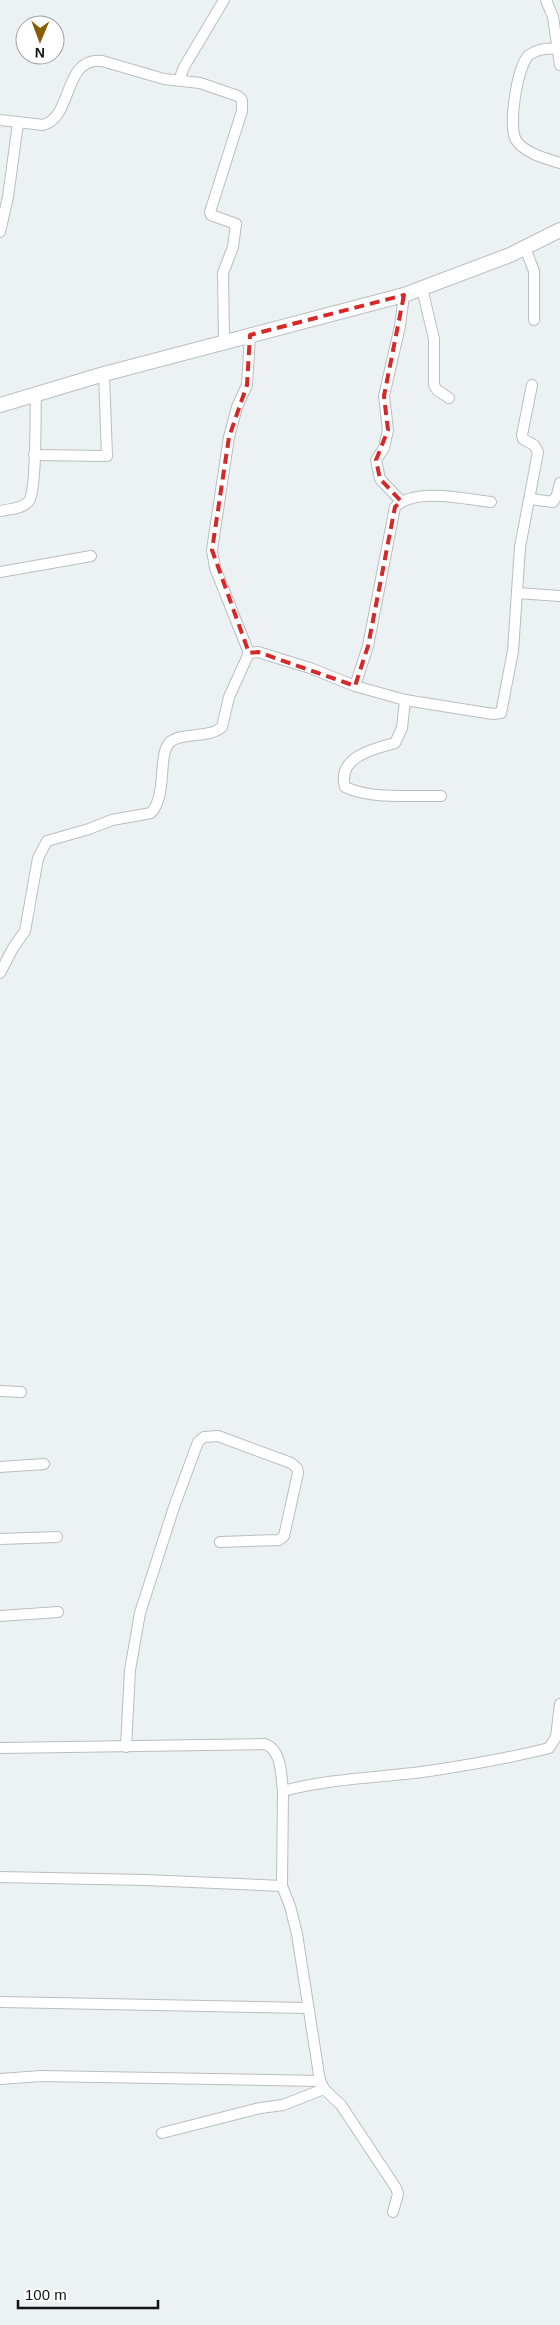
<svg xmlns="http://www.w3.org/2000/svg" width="560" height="2325" font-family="Helvetica,sans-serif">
	<rect width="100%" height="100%" fill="#ecf1f3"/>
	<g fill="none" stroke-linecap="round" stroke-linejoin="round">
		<g stroke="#babec0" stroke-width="12">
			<g id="street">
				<polyline points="546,0 553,17 560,65"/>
				<path d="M558 48C548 49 538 48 529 55 517 66 508 126 516 140 524 153 547 159 560 163"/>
				<polyline points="179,80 184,67 224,0"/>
				<path d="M0 120 43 125C73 118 63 56 102 61L164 79 200 83 238 96 242 100V111L210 212 211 215 236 224 233 247 223 273 224 342"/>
				<polyline points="0,232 8,197 18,123"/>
				<polyline points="525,248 534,271 534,320"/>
				<polyline points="422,288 434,339 434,385 437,390 449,398"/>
				<polyline points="34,455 107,456 104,374"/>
				<polyline points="531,499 553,502 557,495 560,483"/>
				<polyline points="401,501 380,479 376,460 384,448 388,430 384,396 400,326 404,295"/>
				<path d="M0 511C9 509 23 509 29 501 37 489 35 413 36 395"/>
				<polyline points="0,572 91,556"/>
				<polyline points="517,593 560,596"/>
				<polyline points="249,653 215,568 212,550 229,437 237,407 247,385 250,335"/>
				<path d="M355 686 368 646 395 507C415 487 465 499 491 502"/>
				<path d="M405 700 402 728 395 743C373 749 337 757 345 787 373 800 411 795 441 796"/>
				<path d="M0 973 13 948 25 931 38 858 47 841 89 829 112 820 151 813C168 794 157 755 170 742 181 732 208 739 222 727L229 697 249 653 258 652 310 668 355 686 405 700 493 714 501 713 513 651 520 547 538 452 534 445 523 439 522 435 532 385"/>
				<polyline points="0,1391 21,1392"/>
				<polyline points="0,1467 44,1464"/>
				<polyline points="0,1539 57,1537"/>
				<polyline points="0,1616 58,1612"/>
				<polyline points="126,1747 130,1670 140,1613 174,1507 198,1442 204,1437 218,1436 291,1463 297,1468 298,1473 284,1536 279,1540 220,1542"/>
				<path d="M0 1748 265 1744C282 1750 281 1776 283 1791"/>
				<path d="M0 1877 145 1880 282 1886 283 1791C331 1778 380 1778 429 1771 469 1765 510 1758 549 1748L556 1737 560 1704"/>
				<polyline points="282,1886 290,1906 297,1934 320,2081 324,2089 341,2105 396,2188 398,2194 393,2212"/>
				<polyline points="2,2002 308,2008"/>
				<polyline points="0,2079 41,2076 320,2081"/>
				<polyline points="162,2133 260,2108 283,2105 324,2089"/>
			</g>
		</g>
		<g stroke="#babec0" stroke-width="16">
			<polyline id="secondary" points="0,405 104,374 404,295 510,255 560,230"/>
		</g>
		<use href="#street" stroke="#fff" stroke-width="10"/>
		<use href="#secondary" stroke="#fff" stroke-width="14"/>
	</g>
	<path fill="none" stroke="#d62828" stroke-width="4" stroke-dasharray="10 6" stroke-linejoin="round" d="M404 295 384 396 388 430 376 460 380 479 401 501 395 507 368 646 355 686 258 652 249 653 212 550 229 437 247 385 250 335Z"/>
	<g transform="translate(40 40) rotate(181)"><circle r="24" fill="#ffffff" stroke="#a0a1a1"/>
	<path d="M0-4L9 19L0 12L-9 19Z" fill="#8a5c00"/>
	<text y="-8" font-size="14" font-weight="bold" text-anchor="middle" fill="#111313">N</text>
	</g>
	<path d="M18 2300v8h140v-8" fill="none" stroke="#111313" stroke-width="2.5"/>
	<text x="25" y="2300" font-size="15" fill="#111313" stroke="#ffffff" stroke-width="4" paint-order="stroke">100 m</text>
</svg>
